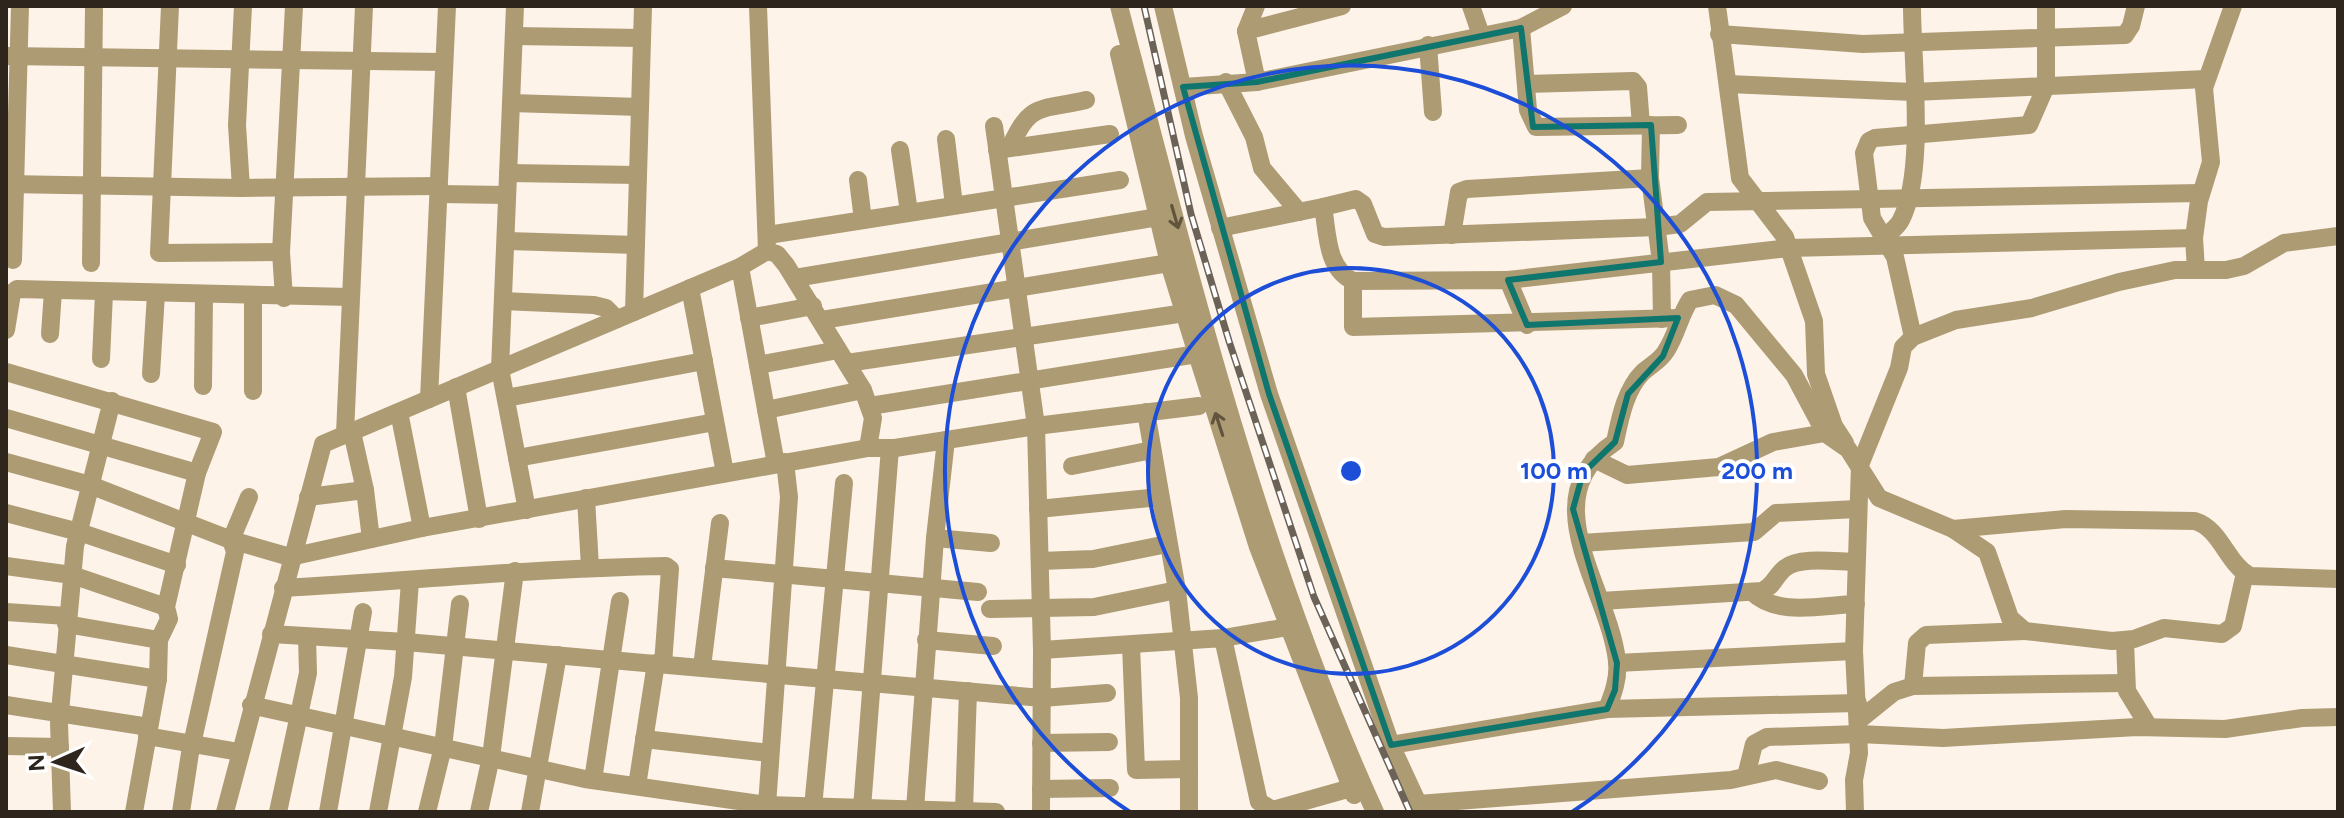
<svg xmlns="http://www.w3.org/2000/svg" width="2344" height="818" font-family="Figtree,sans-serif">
	<rect width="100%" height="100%" fill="#fdf3e9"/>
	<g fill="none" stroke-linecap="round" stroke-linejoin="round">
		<g stroke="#ad9b74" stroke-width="18">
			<polyline points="170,6 159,253 281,252"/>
			<polyline points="515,6 500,369 527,510"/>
			<path d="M1119 6C1189 274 1260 560 1375 812"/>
			<polyline points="1163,6 1194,136 1269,394 1391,745 1422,812"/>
			<polyline points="1342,6 1246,31 1257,82 1521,28 1563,6"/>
			<polyline points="1471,6 1481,35"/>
			<polyline points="1717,6 1740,178 1785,237 1814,321 1816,374 1834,426 1845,443"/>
			<polyline points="1521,28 1528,110 1536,127 1678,125"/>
			<polyline points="1246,31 1256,6"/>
			<polyline points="1719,34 1863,44 2125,35 2131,26 2136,6"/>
			<polyline points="514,36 642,38"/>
			<polyline points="1428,45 1433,112"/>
			<polyline points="1119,54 1169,263 1197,354 1258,547 1354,795"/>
			<polyline points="6,56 444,62"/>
			<polyline points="1226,82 1254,137 1262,168 1299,212"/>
			<polyline points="1526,84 1633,81 1638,87 1641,125"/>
			<polyline points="1728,84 1913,92 2206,79"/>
			<polyline points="1183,87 1257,82"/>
			<polyline points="511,103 640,107"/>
			<polyline points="994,126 1036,426 1042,650 1041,812"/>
			<polyline points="946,139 954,205"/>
			<path d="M1010 148C1030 101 1040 111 1086 100"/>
			<polyline points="900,150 909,212"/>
			<polyline points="997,150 1110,134"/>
			<polyline points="508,173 638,175"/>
			<polyline points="1650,178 1651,125"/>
			<polyline points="858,180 863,220"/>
			<polyline points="6,184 241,188 439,186"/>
			<polyline points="241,188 237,125 243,6"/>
			<polyline points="439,194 507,195"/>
			<polyline points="1323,207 1356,199 1363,204 1375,234 1384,237 1657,227 1680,224 1707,202 2201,193"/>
			<path d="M1220 228 1323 207C1328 234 1326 268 1353 281V327L1678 318"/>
			<polyline points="768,235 1120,180"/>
			<polyline points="1452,235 1459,192 1467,189 1650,178 1661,262 1662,319"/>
			<path d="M1884 237C1890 232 1897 228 1901 220 1926 171 1912 62 1912 6"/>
			<polyline points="2194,238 2199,201 2211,162 2204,88 2233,6"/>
			<polyline points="506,241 636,245"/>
			<polyline points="767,251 777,254 786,265 863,390 873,418 868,448"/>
			<polyline points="13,260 20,6"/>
			<polyline points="91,263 94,6"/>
			<polyline points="740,267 776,464"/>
			<polyline points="795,278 1158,217"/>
			<polyline points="1508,280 1789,248 2194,238 2196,270 2226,270 2244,266 2284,243 2338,236"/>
			<polyline points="1353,281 1508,280 1527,325"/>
			<polyline points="690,288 725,473"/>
			<polyline points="253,297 253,391"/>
			<polyline points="284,298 281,252 294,6"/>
			<polyline points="503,301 594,305 606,308 617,319"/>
			<polyline points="634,312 643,6"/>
			<polyline points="749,318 813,306"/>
			<polyline points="822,320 1169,263"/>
			<polyline points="6,330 12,293 17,289 350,297"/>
			<polyline points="50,334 53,291"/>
			<polyline points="1913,337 1895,257 1872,218 1864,153 1869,141 1875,138 2029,125 2046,86 2046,6"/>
			<polyline points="101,359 104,293"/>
			<polyline points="847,363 1185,313"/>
			<polyline points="758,365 838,350"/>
			<polyline points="6,372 213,432 197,473 166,607 169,619 159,640 158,679 134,812"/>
			<polyline points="151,374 156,294"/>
			<polyline points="203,386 204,296"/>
			<polyline points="456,387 479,519"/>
			<polyline points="506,398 704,361"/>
			<polyline points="429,399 447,6"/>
			<polyline points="870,406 1197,354"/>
			<polyline points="766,410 863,390"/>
			<polyline points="399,412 422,528"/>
			<polyline points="1146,412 1177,590 1189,698 1189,812"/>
			<polyline points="6,418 197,473"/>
			<polyline points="352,432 365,490 371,539"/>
			<polyline points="345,434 364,6"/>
			<polyline points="517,458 715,422"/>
			<polyline points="1594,459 1627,475 1719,467 1773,442 1825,433"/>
			<polyline points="6,462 90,485 231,540 290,557 422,528 868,448 895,448 1036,426 1199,406"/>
			<polyline points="1072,466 1152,450"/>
			<polyline points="308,497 365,490"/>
			<polyline points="586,498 590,567"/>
			<polyline points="1038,509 1160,497"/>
			<polyline points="6,513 79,532 177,565"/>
			<path d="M1953 529 2066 519 2195 521C2221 529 2227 564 2250 576L2338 579"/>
			<polyline points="935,538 991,543"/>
			<polyline points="1581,543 1754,532 1776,513 1857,509"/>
			<polyline points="1040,561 1093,559 1167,544"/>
			<polyline points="6,566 72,575 166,607"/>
			<polyline points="714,568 978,592"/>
			<path d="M283 588C411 581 538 568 666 566L670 569 663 664"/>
			<path d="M1752 592C1777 617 1823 605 1856 604"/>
			<path d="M1601 601 1762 591C1774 586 1775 576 1785 568 1800 556 1837 562 1856 562"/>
			<polyline points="990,609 1094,607 1177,590"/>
			<polyline points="6,612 67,616"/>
			<polyline points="66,624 159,640"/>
			<polyline points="271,634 406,642 1042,698 1107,693"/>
			<polyline points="1223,638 1288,627"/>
			<polyline points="926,640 993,646"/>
			<polyline points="2125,641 2127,691 2149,727"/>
			<polyline points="1131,645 1136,770 1189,769"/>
			<polyline points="1042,650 1223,638 1259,802 1273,810 1351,788"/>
			<polyline points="6,655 158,679"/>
			<polyline points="1617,663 1854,651"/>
			<polyline points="702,667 720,523"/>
			<polyline points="1913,686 1917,643 1926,635 2025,631"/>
			<polyline points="6,705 149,727"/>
			<polyline points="251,705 585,779 767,805 996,812"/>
			<path d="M1607 709C1613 694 1619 678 1617 661 1609 588 1530 498 1615 442 1620 419 1625 390 1643 372 1651 365 1661 360 1666 351 1677 334 1679 317 1690 300L1715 295 1736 305 1794 375 1825 433 1848 449 1879 498 1953 529 1987 552 2010 618 2025 631 2112 641 2134 639 2164 628 2222 634 2233 626 2245 573"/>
			<polyline points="1858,721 1894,692 1913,686 2125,683"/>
			<polyline points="147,736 239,752"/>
			<polyline points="644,739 770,753"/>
			<polyline points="1041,743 1109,742"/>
			<polyline points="1391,745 1607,709 1858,703"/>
			<polyline points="6,746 60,747"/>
			<polyline points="1746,776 1754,744 1767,737 1859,734 1943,738 2137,727 2225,729 2302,718 2338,717"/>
			<polyline points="593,780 620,601"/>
			<polyline points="637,786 656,663"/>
			<polyline points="1041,789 1110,788"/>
			<polyline points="1418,804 1731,780 1776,770 1819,781"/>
			<polyline points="767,805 789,497 785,462"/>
			<polyline points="813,807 844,483"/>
			<polyline points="862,808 890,448"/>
			<polyline points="915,809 935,538 946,440"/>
			<polyline points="964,810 968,691"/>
			<polyline points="62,812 59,723 75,546 112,401"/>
			<polyline points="181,812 190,753 235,552 231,540 249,497"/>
			<polyline points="225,812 323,444 740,267 767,251 758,6"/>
			<polyline points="278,812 308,673 307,637"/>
			<polyline points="328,812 363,612"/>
			<polyline points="378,812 403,677 410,581"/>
			<polyline points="427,812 443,747 460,604"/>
			<polyline points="479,812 491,757 515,571"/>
			<polyline points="530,812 558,655"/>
			<polyline points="1855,812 1854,780 1859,753 1854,651 1860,465 1899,368 1903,347 1913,337 1956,320 2032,308 2119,282 2175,270 2196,270"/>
		</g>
		<g stroke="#6b6258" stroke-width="7">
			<polyline id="rail" points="1144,6 1191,214 1229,341 1314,597 1410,812"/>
		</g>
		<use href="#rail" stroke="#fff" stroke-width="4" stroke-dasharray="12" stroke-linecap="butt"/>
	</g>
	<defs><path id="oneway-shaft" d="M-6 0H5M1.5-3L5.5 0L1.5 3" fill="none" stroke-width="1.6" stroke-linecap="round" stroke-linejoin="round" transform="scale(2)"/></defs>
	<g stroke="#61543f">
		<use href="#oneway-shaft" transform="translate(1175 217) rotate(74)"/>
		<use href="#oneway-shaft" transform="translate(1219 424) rotate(-108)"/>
	</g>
	<path fill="none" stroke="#0f766e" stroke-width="6" stroke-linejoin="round" d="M1521 28 1533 127 1651 125 1661 262 1508 280 1527 325 1678 318 1663 356 1628 394 1615 442 1583 473 1573 509 1617 663 1615 690 1607 709 1391 745 1269 394 1183 87 1257 82Z"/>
	<g fill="none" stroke="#1d4ed8" stroke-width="4">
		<circle cx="1351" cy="471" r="203"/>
		<path d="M1130 812A406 406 0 1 1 1572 812"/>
	</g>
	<circle cx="1351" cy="471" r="12" fill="#1d4ed8" stroke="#fff" stroke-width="4"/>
	<g font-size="24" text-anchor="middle" font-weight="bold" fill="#1d4ed8" stroke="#fff" stroke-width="8" stroke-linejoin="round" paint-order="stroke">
		<text x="1554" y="479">100 m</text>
		<text x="1757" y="479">200 m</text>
	</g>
	<rect width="2344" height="818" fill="none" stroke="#2e251c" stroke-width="16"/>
	<g transform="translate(56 762) rotate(267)" stroke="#ffffff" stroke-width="6" paint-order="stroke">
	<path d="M0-6L14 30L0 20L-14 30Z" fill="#2e251c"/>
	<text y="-12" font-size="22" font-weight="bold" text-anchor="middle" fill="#2e251c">N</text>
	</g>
</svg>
